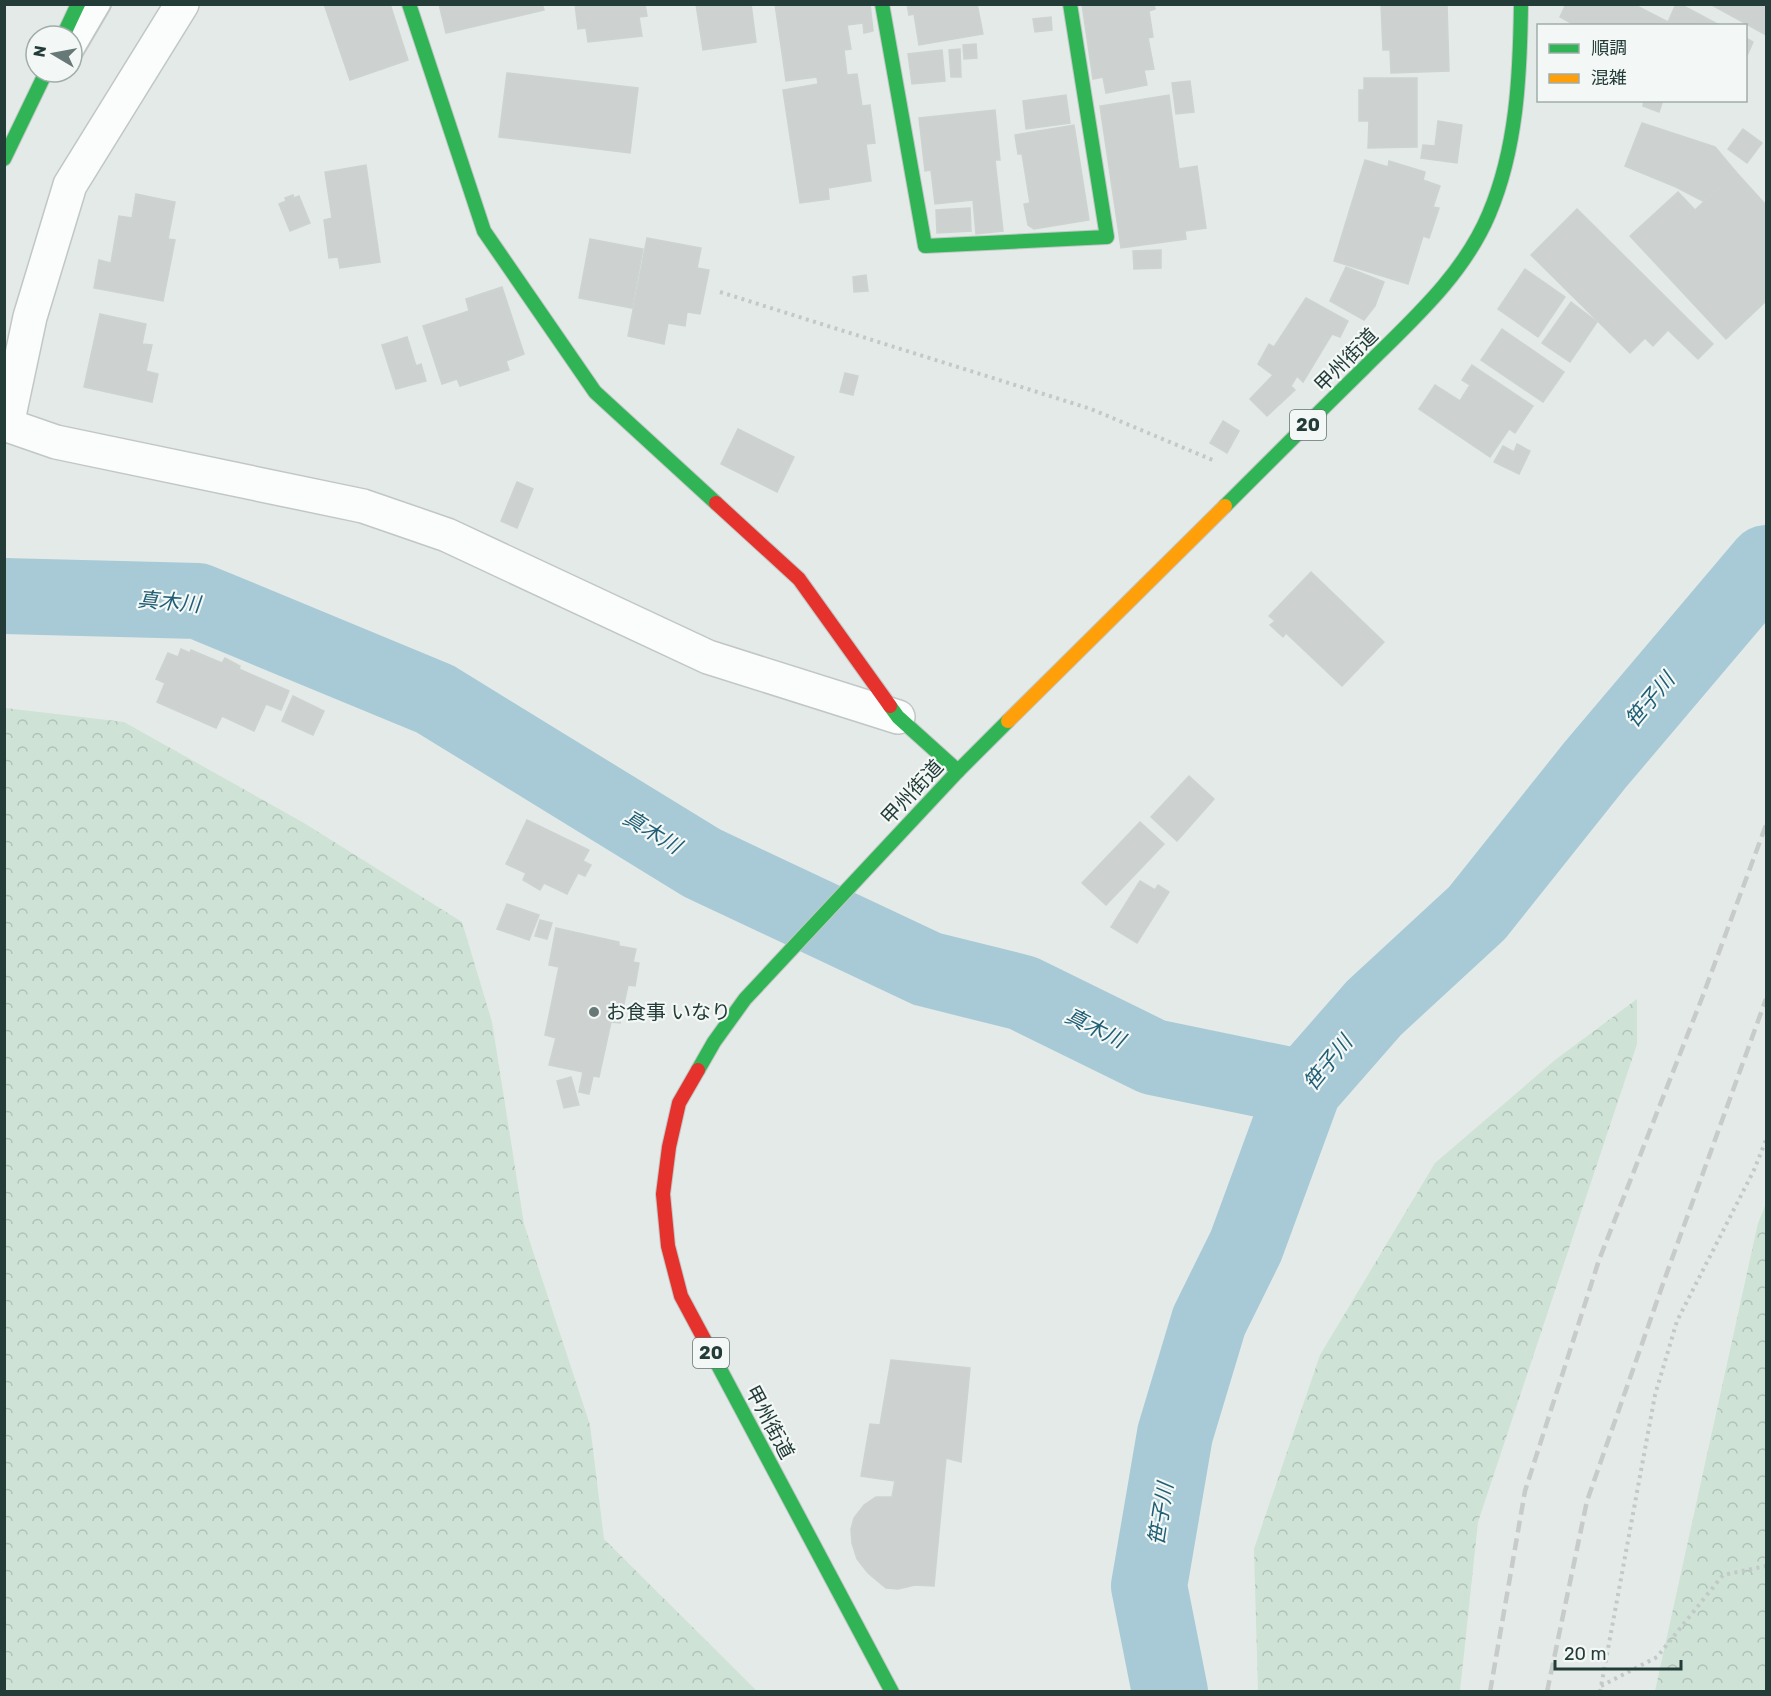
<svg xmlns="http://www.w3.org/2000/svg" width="1771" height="1696" font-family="Rubik,'Noto Sans JP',sans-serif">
	<defs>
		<pattern id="forest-crowns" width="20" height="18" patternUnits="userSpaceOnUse" patternTransform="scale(1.5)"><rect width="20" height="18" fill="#cee2d6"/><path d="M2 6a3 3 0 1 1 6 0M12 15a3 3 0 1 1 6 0" fill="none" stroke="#b1c3b8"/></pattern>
	</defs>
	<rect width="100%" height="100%" fill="#e4eae8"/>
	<g fill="url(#forest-crowns)">
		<polygon points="5,708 124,722 304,823 462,922 492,1022 524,1224 590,1425 604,1539 757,1691 5,1691"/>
		<polygon points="1637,999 1637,1044 1478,1522 1460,1691 1258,1691 1254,1549 1320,1355 1435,1163 1555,1060"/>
		<polygon points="1766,1204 1766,1691 1655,1691 1758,1223"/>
	</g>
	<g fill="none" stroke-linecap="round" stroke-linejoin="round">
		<g stroke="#a7cad6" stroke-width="76">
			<polyline points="4,596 198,601 435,699 702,863 927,969 1023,993 1153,1057 1304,1088"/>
			<polyline points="1170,1692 1149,1586 1175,1434 1209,1321 1246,1246 1304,1088 1374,1008 1477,913 1595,765 1766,563"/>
		</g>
	</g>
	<g fill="#cdd2d1" stroke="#cdd3d1" stroke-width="1.5">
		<polygon points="324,4 390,4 408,60 350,80"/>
		<polygon points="439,4 542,4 544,10 446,33"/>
		<polygon points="575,4 645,4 647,16 639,17 642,36 588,42 586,28 578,29"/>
		<polygon points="696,4 751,4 756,42 703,50"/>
		<polygon points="775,4 870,4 873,31 864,33 863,23 847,25 851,49 844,50 847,75 857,74 862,106 870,105 875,143 866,144 871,181 828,188 829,199 800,203 783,90 818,84 817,77 786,81"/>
		<polygon points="907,4 977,4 983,34 919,45 914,14 909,15"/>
		<polygon points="1082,4 1154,4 1155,9 1149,11 1153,37 1148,38 1154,69 1144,70 1147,85 1106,93 1103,77 1093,79"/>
		<polygon points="1381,4 1447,4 1449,71 1391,73 1390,50 1383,50"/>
		<polygon points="1566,4 1633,4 1668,22 1676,4 1680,4 1721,26 1576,26 1560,17"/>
		<polygon points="1766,4 1766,35 1712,5 1712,4"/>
		<polygon points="1051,17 1052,30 1035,32 1033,19"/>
		<polygon points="1746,38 1753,42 1746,58"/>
		<polygon points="976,44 977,58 964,59 963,45"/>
		<polygon points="960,49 961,77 951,77 949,50"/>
		<polygon points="942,50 945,81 912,84 908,54"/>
		<polygon points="507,73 638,88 630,153 499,137"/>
		<polygon points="1364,78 1417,78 1417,147 1368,148 1369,121 1359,121 1359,90 1364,90"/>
		<polygon points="1190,81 1194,112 1176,114 1172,83"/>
		<polygon points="1066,95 1070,123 1026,129 1023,101"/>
		<polygon points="1169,95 1179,169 1197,166 1206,228 1185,231 1186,239 1121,248 1100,106"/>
		<polygon points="1644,100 1663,100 1659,112 1643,106"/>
		<polygon points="995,110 1000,160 995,160 1003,231 976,234 973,200 935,204 931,170 925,171 919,118"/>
		<polygon points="1438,121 1462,125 1457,163 1421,158 1423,145 1435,146"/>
		<polygon points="1642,123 1715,147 1736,172 1703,201 1676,187 1625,166"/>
		<polygon points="1074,125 1089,220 1034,229 1028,225 1024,204 1030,203 1022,154 1018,154 1015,135"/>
		<polygon points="1743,129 1762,143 1747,163 1728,149"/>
		<polygon points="1365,160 1388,167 1389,161 1425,172 1423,180 1440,186 1433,207 1439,208 1429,238 1423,236 1408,284 1334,261"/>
		<polygon points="366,165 380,262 340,268 338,257 329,258 324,220 332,218 325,172"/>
		<polygon points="1736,172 1766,205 1766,301 1726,339 1630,236 1678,192 1695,210"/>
		<polygon points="136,194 175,202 168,239 175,240 163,301 94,288 99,260 111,263 119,216 132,218"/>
		<polygon points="293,195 294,198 299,196 310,223 290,231 279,204 286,201 285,198"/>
		<polygon points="970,208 971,231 937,233 936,210"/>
		<polygon points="1577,209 1713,344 1698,359 1668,330 1653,346 1645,338 1630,353 1531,255"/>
		<polygon points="647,238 701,248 697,268 709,270 700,314 687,312 685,326 668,323 664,344 628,336"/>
		<polygon points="590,239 643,249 632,308 579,298"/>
		<polygon points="1161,250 1161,268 1134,269 1133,251"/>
		<polygon points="1346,267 1384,282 1375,306 1364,320 1330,301"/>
		<polygon points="1525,269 1565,297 1538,337 1498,309"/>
		<polygon points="866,275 868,291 854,292 853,277"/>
		<polygon points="502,287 524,354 506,361 509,370 460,386 457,379 442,384 423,326 469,311 466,299"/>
		<polygon points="1306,298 1348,321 1340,337 1332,334 1303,382 1297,376 1291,386 1295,390 1267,416 1250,399 1273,375 1258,364 1269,344 1274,347"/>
		<polygon points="1571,302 1597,322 1570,362 1542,343"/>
		<polygon points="100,314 146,324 142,344 152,345 146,371 158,374 152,402 84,387"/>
		<polygon points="1502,329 1564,372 1543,402 1481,360"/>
		<polygon points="407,337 416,366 421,364 426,381 396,389 382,345"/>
		<polygon points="1472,365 1533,406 1515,433 1509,429 1490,457 1419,409 1435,385 1460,401 1470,385 1462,380"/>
		<polygon points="845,373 858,376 853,395 840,392"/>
		<polygon points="1223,421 1239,431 1227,453 1210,443"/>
		<polygon points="738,429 794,457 777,492 721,464"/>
		<polygon points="1517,444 1530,451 1519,474 1494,462 1503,446 1514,452"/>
		<polygon points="517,482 533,489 517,528 501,521"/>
		<polygon points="1311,572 1384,642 1342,686 1286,633 1283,637 1270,625 1275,621 1269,616"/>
		<polygon points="181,649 190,653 191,650 222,663 225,658 240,666 239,669 289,691 281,710 266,704 254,731 222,716 216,728 157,702 165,683 156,679 168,653 178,657"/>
		<polygon points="293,696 324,711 313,735 282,721"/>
		<polygon points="1189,776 1214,799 1177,841 1151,817"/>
		<polygon points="527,820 589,850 583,861 591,865 585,876 578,873 567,894 544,883 540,890 523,880 526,873 506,864"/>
		<polygon points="1140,822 1164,844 1106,905 1082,883"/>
		<polygon points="1140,881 1155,890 1158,885 1169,892 1137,943 1111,927"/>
		<polygon points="507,904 539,915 529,940 497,929"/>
		<polygon points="540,920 552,923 547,939 535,936"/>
		<polygon points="556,928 619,942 619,946 636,949 633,962 639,963 635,986 628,985 620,1023 611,1022 599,1077 593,1076 589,1094 579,1092 583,1072 549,1065 556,1038 545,1035 559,967 549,965"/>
		<polygon points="571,1077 579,1105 564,1108 557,1081"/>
		<polygon points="891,1360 970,1368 961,1462 946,1458 934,1586 915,1585 898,1589 886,1588 868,1573 857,1559 852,1543 851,1529 854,1518 864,1505 876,1497 892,1497 895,1481 861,1476 870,1424 880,1425"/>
	</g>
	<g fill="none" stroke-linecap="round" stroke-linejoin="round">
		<g stroke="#c1c7c5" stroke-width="26">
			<polyline id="lane" points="72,50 99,4"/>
		</g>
		<g stroke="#c1c7c5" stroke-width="36">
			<g id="street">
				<polyline points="4,424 7,425 30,317 70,185 182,4"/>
				<polyline points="7,425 56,442 363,506 447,535 708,657 898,717"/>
			</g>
		</g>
		<g stroke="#c0c7c5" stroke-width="16">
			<g id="fast">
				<polyline points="409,4 484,231 595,392 716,503"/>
				<polyline points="882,4 925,246 1107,237 1070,4"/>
				<polyline points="63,36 78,4"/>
				<polyline points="4,159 46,72"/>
				<path d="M1225 506C1271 460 1317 414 1364 368 1411 321 1463 276 1489 214 1517 148 1520 75 1521 4"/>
				<polyline points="890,706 898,717 958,771"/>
				<polyline points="698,1070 714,1042 745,999 958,771 1008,721"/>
				<polyline points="711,1352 892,1692"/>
			</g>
		</g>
		<g stroke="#c0c7c5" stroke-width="16">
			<polyline id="slow" points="1008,721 1225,506"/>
		</g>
		<g stroke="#c0c7c5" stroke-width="16">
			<g id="jam">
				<polyline points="716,503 799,579 890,706"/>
				<polyline points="698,1070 679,1103 669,1147 663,1194 668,1246 681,1296 711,1352"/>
			</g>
		</g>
		<g stroke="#c1cac8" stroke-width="4" stroke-dasharray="3 4.5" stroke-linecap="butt">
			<polyline points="720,292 1091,409 1215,461"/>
			<polyline points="1601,1686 1657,1657 1723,1575 1766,1566"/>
			<polyline points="1600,1692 1655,1395 1677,1321 1754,1170 1766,1140"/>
		</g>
		<use href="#lane" stroke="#fbfcfc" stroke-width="22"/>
		<use href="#street" stroke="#fbfcfc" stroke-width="33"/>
		<use href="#fast" stroke="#30b455" stroke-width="14"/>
		<use href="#slow" stroke="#ff9f0a" stroke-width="14"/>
		<use href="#jam" stroke="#e5322d" stroke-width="14"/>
		<g stroke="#c7cbca" stroke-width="4.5" stroke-dasharray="12 6" stroke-linecap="butt">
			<polyline points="1490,1692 1525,1491 1599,1260 1702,998 1766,825"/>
			<polyline points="1547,1692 1587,1501 1665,1278 1766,999"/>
		</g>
	</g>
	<circle fill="#677976" stroke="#f3f8f6" stroke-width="2" cx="594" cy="1012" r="6"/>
	<g text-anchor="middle" stroke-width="4.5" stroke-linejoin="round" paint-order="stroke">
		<g fill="#f3f8f6" stroke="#617471" stroke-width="1.5">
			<rect x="1290" y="410" width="36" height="30" rx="4.5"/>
			<rect x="693" y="1338" width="36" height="30" rx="4.5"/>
		</g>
		<g font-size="18" font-weight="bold" fill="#233c38">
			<text x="1308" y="431">20</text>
			<text x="711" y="1359">20</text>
		</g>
		<g font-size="20" fill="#233c38" stroke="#f3f8f6">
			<text transform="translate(1346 360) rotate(-45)" y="7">甲州街道</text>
			<text transform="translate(912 792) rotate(-47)" y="7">甲州街道</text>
			<text transform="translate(770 1422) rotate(62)" y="7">甲州街道</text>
		</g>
		<g font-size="20" fill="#233c38" stroke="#f3f8f6" text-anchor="start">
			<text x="606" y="1019">お食事 いなり</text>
		</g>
		<g font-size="21" font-style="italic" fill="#205e75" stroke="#f3f8f6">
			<text transform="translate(169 602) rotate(5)" y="7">真木川</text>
			<text transform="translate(1650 700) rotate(-50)" y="7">笹子川</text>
			<text transform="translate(652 832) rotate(31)" y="7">真木川</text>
			<text transform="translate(1095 1028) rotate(26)" y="7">真木川</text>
			<text transform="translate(1328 1063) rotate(-51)" y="7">笹子川</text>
			<text transform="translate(1161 1514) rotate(-81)" y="7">笹子川</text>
		</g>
	</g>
	<rect width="1771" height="1696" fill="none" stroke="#233c38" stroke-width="12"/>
	<rect x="1537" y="24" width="210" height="78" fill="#f3f8f6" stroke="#a0adaa" stroke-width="1.5"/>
	<rect x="1549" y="44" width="30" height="9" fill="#30b455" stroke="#a0adaa" stroke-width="1.5"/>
	<text x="1591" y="54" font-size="18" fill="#233c38">順調</text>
	<rect x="1549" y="74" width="30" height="9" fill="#ff9f0a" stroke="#a0adaa" stroke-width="1.5"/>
	<text x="1591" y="84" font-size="18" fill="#233c38">混雑</text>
	<g transform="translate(54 54) rotate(280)"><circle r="28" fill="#f3f8f6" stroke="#a0adaa" stroke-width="1.5"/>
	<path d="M0-4.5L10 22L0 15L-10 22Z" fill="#677976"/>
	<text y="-9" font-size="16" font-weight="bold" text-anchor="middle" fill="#233c38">N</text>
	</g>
	<path d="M1555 1660v9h126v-9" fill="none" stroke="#233c38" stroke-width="3"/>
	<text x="1564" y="1660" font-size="18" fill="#233c38" stroke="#f3f8f6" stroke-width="4.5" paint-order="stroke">20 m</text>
</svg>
